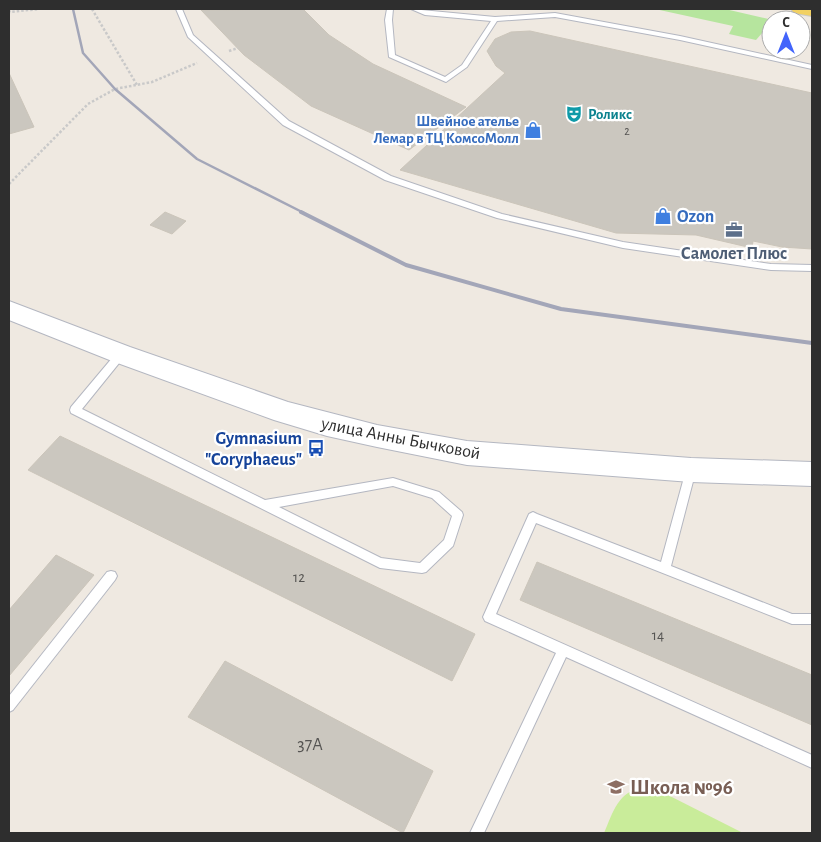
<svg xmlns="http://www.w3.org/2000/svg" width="821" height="842" font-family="'Alegreya Sans',sans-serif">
	<rect width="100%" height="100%" fill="#efe9e1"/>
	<polygon fill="#b6e59e" points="655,9 725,9 773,20 771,20 771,33 763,32 756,40 729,34 733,26"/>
	<path fill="#c9ec9a" d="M644 788 660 791 743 833H604C613 813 618 790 644 788Z"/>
	<g fill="#cbc7bf" stroke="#cbc5ba">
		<polygon points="303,9 329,35 373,64 466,107 409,150 311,106 244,55 201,10"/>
		<polygon points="530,31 812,93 812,249 782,247 753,241 752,248 696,235 616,233 400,170 505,73 496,66 487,51 495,39 511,32"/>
		<polygon points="9,73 34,127 9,134"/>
		<polygon points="165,212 186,221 172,234 150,225"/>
		<polygon points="60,436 475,634 452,681 28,470"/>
		<polygon points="56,555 94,575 9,676 9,610"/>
		<polygon points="537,562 812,675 812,725 520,600"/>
		<polygon points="225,661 433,771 403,833 188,717"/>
	</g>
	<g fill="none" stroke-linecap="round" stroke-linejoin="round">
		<g stroke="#b4b7c1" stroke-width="2">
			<g id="lane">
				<polygon points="176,9 182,9 193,35 289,121 391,176 502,214 623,242 771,264 812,265 812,271 771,270 623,248 497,218 385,180 283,125 188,37"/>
				<polygon points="387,9 393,9 392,20 395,55 445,77 462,65 491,21 425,15 411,9 495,17 555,13 680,36 812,65 812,69 680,40 555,17 497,21 467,67 446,82 389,57 385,20"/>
				<path d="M121 350 124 351 126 354 124 357 82 409 265 500 393 478 439 492 462 512 463 515 453 546 426 572 422 573 380 568 71 413 70 410 71 407 118 351ZM393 486 432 498 452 516 444 540 420 563 381 558 279 507Z"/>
				<polygon points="691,466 695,467 696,470 671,566 792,614 812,614 812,624 792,624 536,523 496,614 812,755 812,768 566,657 484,833 470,833 556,653 485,621 483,617 529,514 533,512 537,514 661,562 686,470 687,467"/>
				<polygon points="111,571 115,572 117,576 115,580 13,710 9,712 9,696 107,572"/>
			</g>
		</g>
		<g stroke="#b4b7c1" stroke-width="2">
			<polygon id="secondary" points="9,301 130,347 288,402 377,425 467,441 691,458 812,462 812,486 691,482 467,465 377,447 327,436 274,420 112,361 9,320"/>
		</g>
		<g stroke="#c9c9c9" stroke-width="2">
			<polygon id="primary" points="791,9 812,9 812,16 794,13"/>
		</g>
		<g stroke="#c9c9c9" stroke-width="2.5" stroke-dasharray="2.5 2" stroke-linecap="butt">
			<polyline points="92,9 137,85"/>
			<polyline points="9,10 10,12 39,9"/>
			<polyline points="229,51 238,48"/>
			<polyline points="9,184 88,104 115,89 152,82 197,63"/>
		</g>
		<use href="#lane" fill="#fff" fill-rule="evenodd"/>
		<use href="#secondary" fill="#fff" fill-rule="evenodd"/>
		<use href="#primary" fill="#f2d163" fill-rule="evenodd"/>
		<polyline stroke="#a3a6b8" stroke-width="2.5" points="73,9 83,53 115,89 197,159 304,213"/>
		<polyline stroke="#a3a6b8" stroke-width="4" points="301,212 406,265 561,309 812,343"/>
	</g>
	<defs>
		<g id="theatre-bare" transform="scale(1.35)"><path d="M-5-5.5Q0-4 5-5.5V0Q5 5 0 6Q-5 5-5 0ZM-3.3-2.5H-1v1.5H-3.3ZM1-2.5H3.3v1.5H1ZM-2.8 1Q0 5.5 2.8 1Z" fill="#0f9aa8" stroke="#fff" stroke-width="2.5" paint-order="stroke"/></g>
		<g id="shop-bare" transform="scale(1.35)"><path d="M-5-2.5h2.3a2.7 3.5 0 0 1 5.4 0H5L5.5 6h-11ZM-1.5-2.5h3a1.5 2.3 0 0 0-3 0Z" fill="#3f7fe0" stroke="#fff" stroke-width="2.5" paint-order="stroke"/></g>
		<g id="office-bare" transform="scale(1.35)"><path d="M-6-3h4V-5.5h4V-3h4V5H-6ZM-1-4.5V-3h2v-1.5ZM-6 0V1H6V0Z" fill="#5c6f8a" stroke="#fff" stroke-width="2.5" paint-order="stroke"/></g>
		<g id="bus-bare" transform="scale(1.35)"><path d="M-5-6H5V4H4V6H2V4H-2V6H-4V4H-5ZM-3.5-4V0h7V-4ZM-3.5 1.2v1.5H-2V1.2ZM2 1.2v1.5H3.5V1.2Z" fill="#1a4fb4" stroke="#fff" stroke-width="2.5" paint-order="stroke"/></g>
		<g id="school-bare" transform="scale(1.35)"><path d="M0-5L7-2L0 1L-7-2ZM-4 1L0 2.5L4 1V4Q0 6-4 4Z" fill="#8d6e63" stroke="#fff" stroke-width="2.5" paint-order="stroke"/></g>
	</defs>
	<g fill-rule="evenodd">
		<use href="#theatre-bare" x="574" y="114"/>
		<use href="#shop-bare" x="533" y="130"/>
		<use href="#shop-bare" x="663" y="216"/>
		<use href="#office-bare" x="734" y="230"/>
		<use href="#bus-bare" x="316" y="448"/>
		<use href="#school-bare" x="616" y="787"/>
	</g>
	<g text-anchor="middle" stroke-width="4.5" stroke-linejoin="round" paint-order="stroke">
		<g font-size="12" fill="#555452">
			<text x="627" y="135">2</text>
		</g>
		<g font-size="15" font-weight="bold" fill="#0d838f" stroke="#fff" text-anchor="start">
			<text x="588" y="119">Роликс</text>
		</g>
		<g font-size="15" font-weight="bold" fill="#366cbe" stroke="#fff" text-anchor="end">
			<text x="519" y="126">Швейное ателье<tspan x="519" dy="17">Лемар в ТЦ КомсоМолл</tspan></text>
		</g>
		<g font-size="15" fill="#555452">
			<text x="299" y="582">12</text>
			<text x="658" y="640">14</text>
		</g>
		<g font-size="18" font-weight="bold" fill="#366cbe" stroke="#fff" text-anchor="start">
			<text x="677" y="222">Ozon</text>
		</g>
		<g font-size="18" font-weight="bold" fill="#4e5e75" stroke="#fff">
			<text x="734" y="259">Самолет Плюс</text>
		</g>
		<g font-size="18" font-weight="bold" fill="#164399" stroke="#fff" text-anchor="end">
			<text x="302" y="444">Gymnasium<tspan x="302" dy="21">"Coryphaeus"</tspan></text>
		</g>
		<g font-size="18" fill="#2e2e2e" stroke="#fff">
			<text transform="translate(401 438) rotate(11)" y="6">улица Анны Бычковой</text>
		</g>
		<g font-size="18" fill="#555452">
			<text x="310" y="750">37А</text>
		</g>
		<g font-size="21" font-weight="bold" fill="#785e54" stroke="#fff" text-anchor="start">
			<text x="630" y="794">Школа №96</text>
		</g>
	</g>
	<rect width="821" height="842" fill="none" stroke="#2e2e2e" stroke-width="20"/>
	<g transform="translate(786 35)"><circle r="24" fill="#ffffff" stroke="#ababab"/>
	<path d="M0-4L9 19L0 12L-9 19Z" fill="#4264fb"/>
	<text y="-8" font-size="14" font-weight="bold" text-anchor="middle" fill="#2e2e2e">С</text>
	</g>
</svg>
